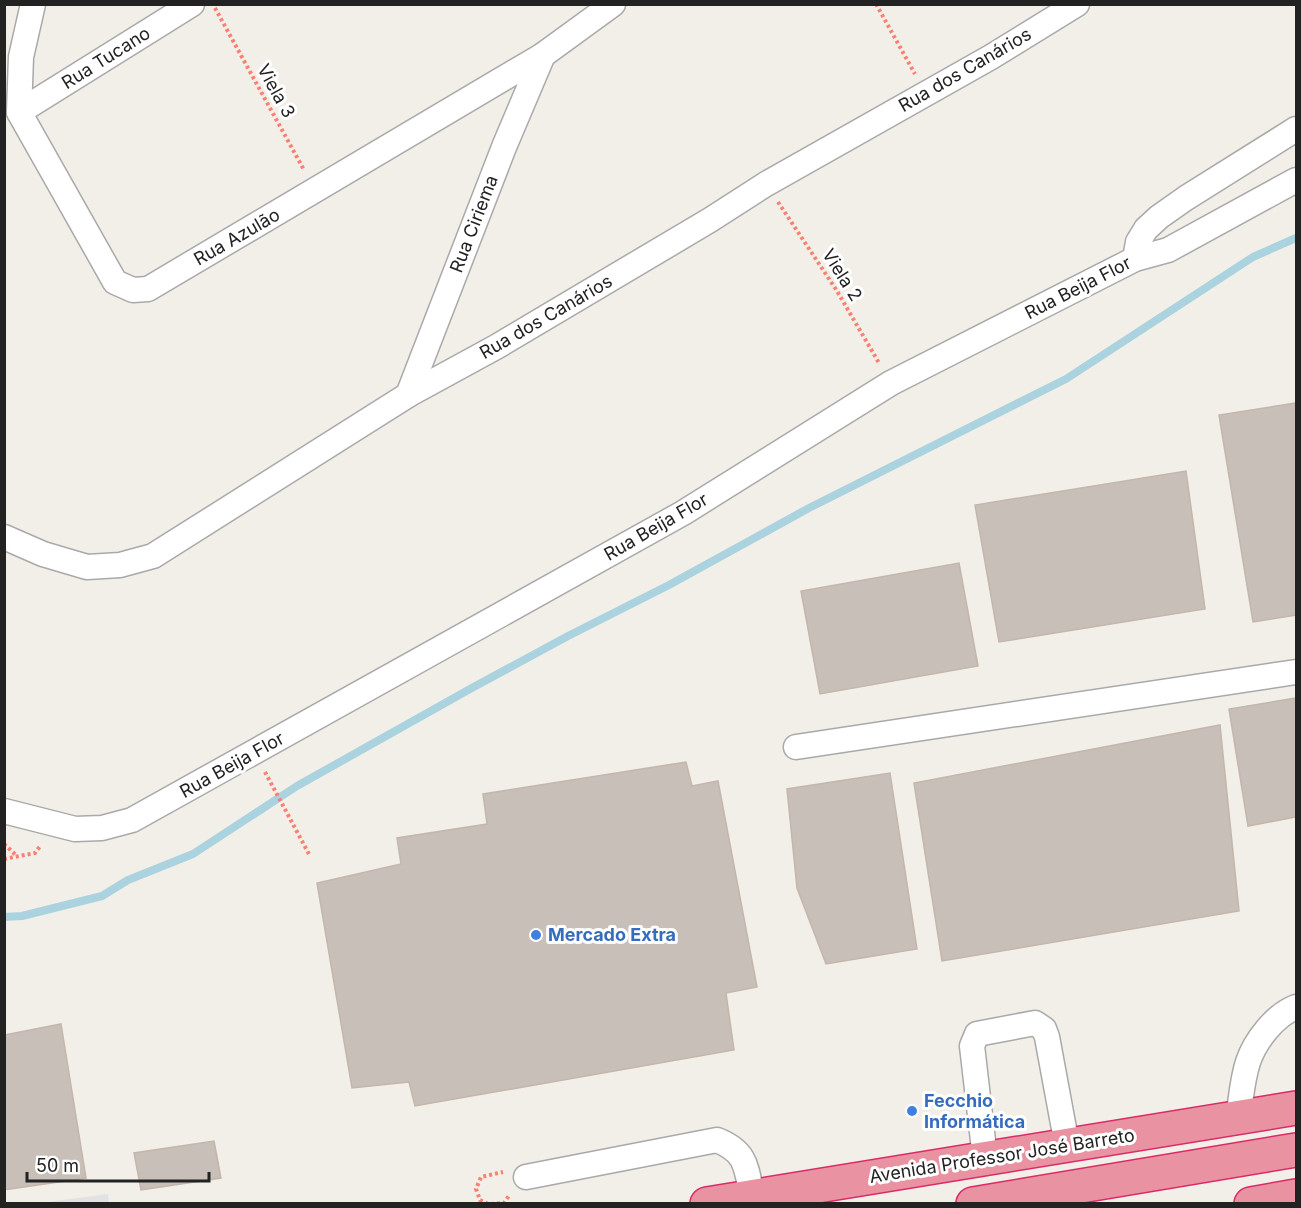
<svg xmlns="http://www.w3.org/2000/svg" width="1301" height="1208" font-family="Inter,sans-serif">
	<rect width="100%" height="100%" fill="#f2efe9"/>
	<polygon fill="#e2e2e2" points="108,1194 109,1203 40,1203"/>
	<g fill="none" stroke-linecap="round" stroke-linejoin="round">
		<polyline stroke="#aad3df" stroke-width="8" points="4,917 22,916 102,896 128,880 193,854 297,786 470,689 568,636 669,585 809,508 1066,379 1253,257 1296,238"/>
	</g>
	<g fill="#c7bfb8" stroke="#c4b6ab" stroke-width="1.5">
		<polygon points="1296,403 1296,615 1253,622 1219,415"/>
		<polygon points="1186,471 1205,609 999,642 975,505"/>
		<polygon points="959,563 978,666 820,694 801,591"/>
		<polygon points="1296,698 1296,817 1248,826 1229,709"/>
		<polygon points="1220,725 1239,911 942,961 914,783"/>
		<polygon points="686,762 692,786 718,781 757,987 726,993 734,1050 415,1106 409,1082 352,1088 317,883 401,864 397,838 487,824 483,794"/>
		<polygon points="890,773 917,949 826,964 797,888 787,789"/>
		<polygon points="61,1024 86,1178 4,1190 4,1035"/>
		<polygon points="214,1141 221,1178 141,1190 134,1153"/>
	</g>
	<g fill="none" stroke-linecap="round" stroke-linejoin="round">
		<g stroke="#a9a9a9" stroke-width="27">
			<g id="minor">
				<polyline points="33,4 21,57 19,112 115,282 133,290 148,289 543,55 613,4"/>
				<polyline points="19,112 192,4"/>
				<polyline points="1135,259 1138,242 1146,229 1159,217 1186,198 1296,129"/>
				<polyline points="408,395 504,147 543,55"/>
				<polyline points="4,537 43,554 87,567 120,565 153,556 408,395 496,347 710,220 766,184 991,57 1077,4"/>
				<polyline points="796,747 1296,672"/>
				<polyline points="4,811 75,829 102,828 132,820 683,513 891,383 1135,259 1168,250 1296,180"/>
				<path d="M1238 1118C1241 1100 1242 1080 1248 1062 1255 1041 1275 1015 1296 1007"/>
				<polyline points="985,1158 972,1046 977,1034 1035,1023 1044,1029 1047,1037 1067,1145"/>
				<path d="M526 1177 717 1140C747 1152 746 1167 752 1196"/>
			</g>
		</g>
		<g stroke="#dc2a67" stroke-width="36">
			<g id="highway">
				<polyline points="707,1204 1296,1108"/>
				<polyline points="973,1204 1296,1150"/>
				<polyline points="1251,1204 1296,1196"/>
			</g>
		</g>
		<g stroke="#fa8072" stroke-width="4" stroke-dasharray="3 3" stroke-linecap="butt">
			<polyline points="876,4 915,74"/>
			<polyline points="215,8 304,170"/>
			<polyline points="778,202 837,291 879,363"/>
			<polyline points="265,772 310,856"/>
			<polyline points="4,844 17,856"/>
			<polyline points="4,859 35,853 41,845"/>
			<polyline points="488,1204 480,1200 476,1189 481,1177 503,1172"/>
			<polyline points="491,1204 504,1203 510,1194"/>
		</g>
		<use href="#minor" stroke="#fff" stroke-width="24"/>
		<use href="#highway" stroke="#e892a2" stroke-width="33"/>
	</g>
	<g fill="#3f7fe0" stroke="#fff" stroke-width="2">
		<circle cx="536" cy="935" r="6"/>
		<circle cx="912" cy="1111" r="6"/>
	</g>
	<g text-anchor="middle" stroke-width="6" stroke-linejoin="round" paint-order="stroke">
		<g font-size="18" fill="#222" stroke="#fff">
			<text transform="translate(106 58) rotate(-32)" y="6">Rua Tucano</text>
			<text transform="translate(965 70) rotate(-30)" y="6">Rua dos Canários</text>
			<text transform="translate(276 91) rotate(61)" y="6">Viela 3</text>
			<text transform="translate(474 224) rotate(-69)" y="6">Rua Ciriema</text>
			<text transform="translate(237 237) rotate(-30)" y="6">Rua Azulão</text>
			<text transform="translate(842 275) rotate(58)" y="6">Viela 2</text>
			<text transform="translate(1078 288) rotate(-27)" y="6">Rua Beija Flor</text>
			<text transform="translate(546 317) rotate(-30)" y="6">Rua dos Canários</text>
			<text transform="translate(656 527) rotate(-30)" y="6">Rua Beija Flor</text>
			<text transform="translate(232 765) rotate(-29)" y="6">Rua Beija Flor</text>
			<text transform="translate(1002 1156) rotate(-9)" y="6">Avenida Professor José Barreto</text>
		</g>
		<g font-size="18" font-weight="bold" fill="#366cbe" stroke="#fff" text-anchor="start">
			<text x="548" y="941">Mercado Extra</text>
			<text x="924" y="1107">Fecchio<tspan x="924" dy="21">Informática</tspan></text>
		</g>
	</g>
	<rect width="1301" height="1208" fill="none" stroke="#222222" stroke-width="12"/>
	<path d="M27 1172v9h182v-9" fill="none" stroke="#222222" stroke-width="3"/>
	<text x="36" y="1172" font-size="18" fill="#222222" stroke="#ffffff" stroke-width="4.5" paint-order="stroke">50 m</text>
</svg>
